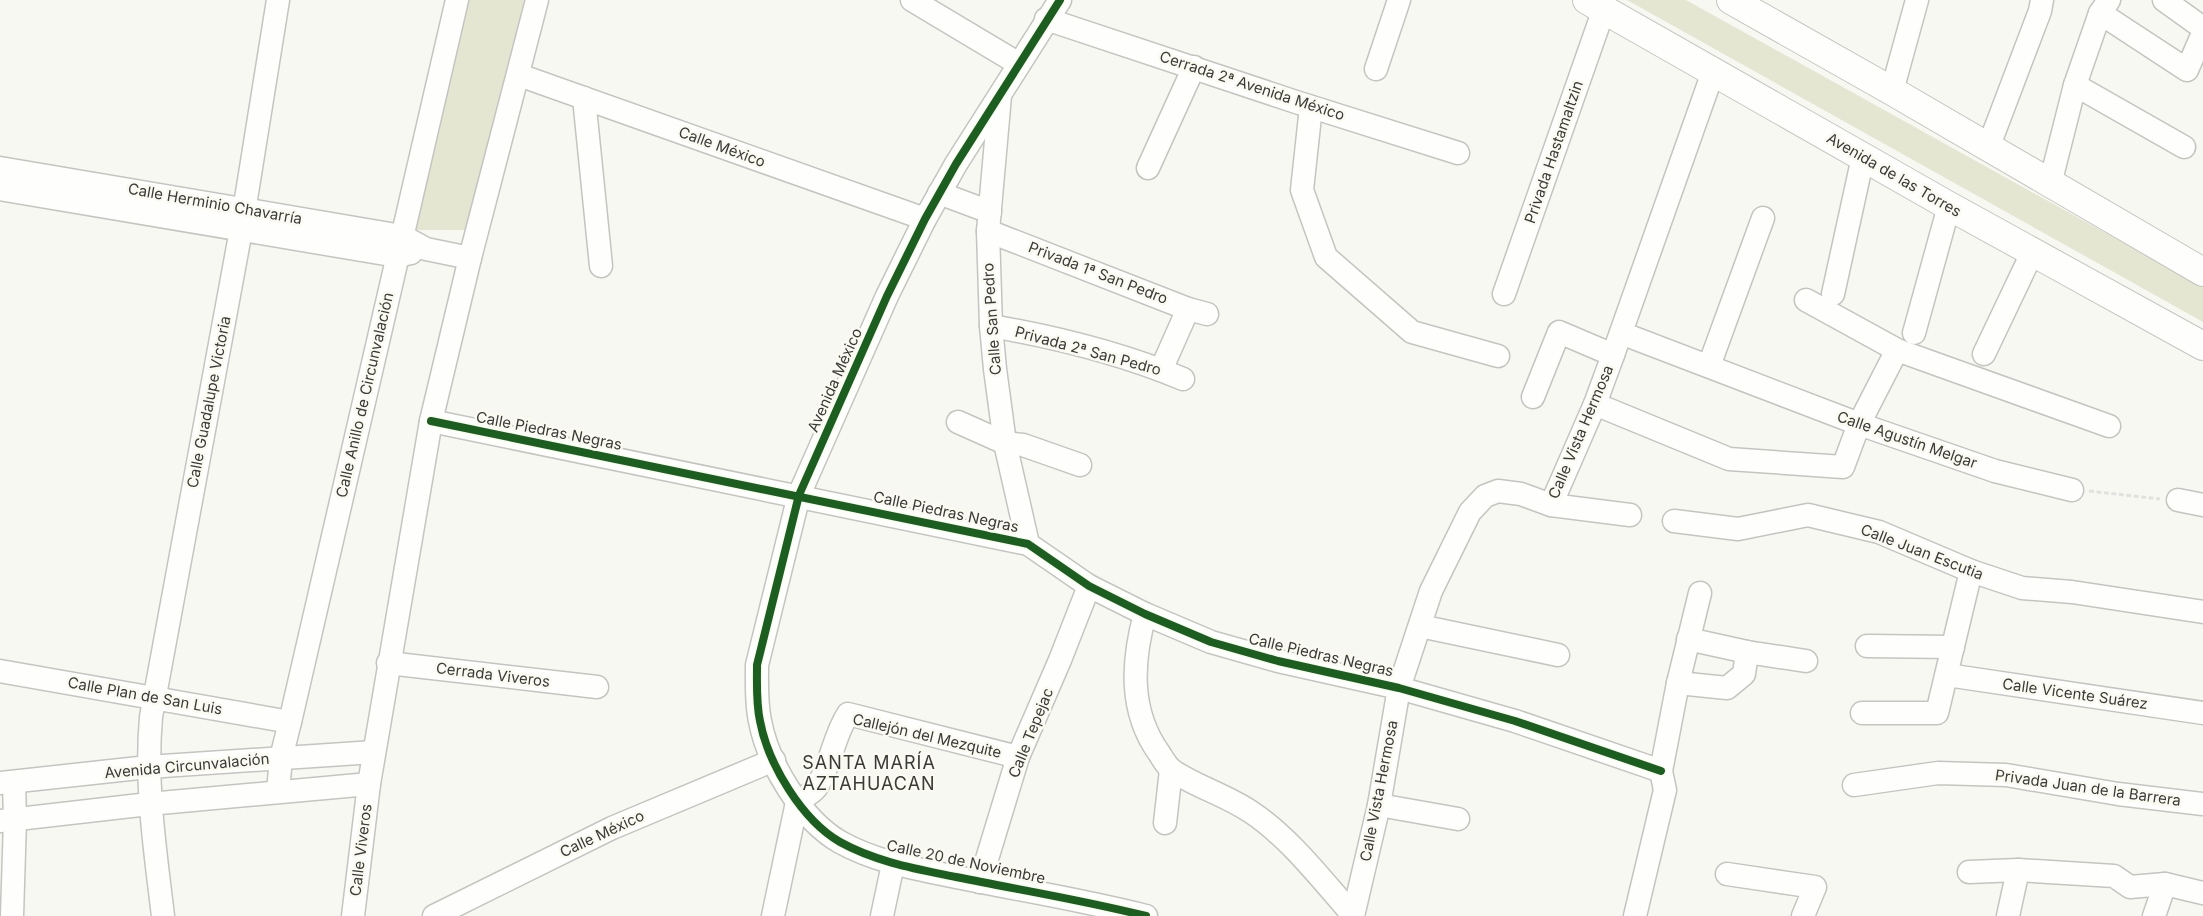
<svg xmlns="http://www.w3.org/2000/svg" width="2203" height="916" font-family="Inter,sans-serif">
	<rect width="100%" height="100%" fill="#f8f8f3"/>
	<g fill="#e5e6d2">
		<polygon points="463,0 524,0 471,230 406,230"/>
		<polygon points="1627,0 1686,0 2203,287 2203,322"/>
	</g>
	<g fill="none" stroke-linecap="round" stroke-linejoin="round">
		<g stroke="#c4c4c0" stroke-width="25">
			<g id="minor">
				<polyline points="912,0 1019,64"/>
				<path d="M1060 0 956 164 925 219 887 296 799 495 757 665C757 684 756 703 760 721 768 764 802 820 840 842 876 862 917 869 956 877 1020 890 1083 900 1146 916"/>
				<polyline points="2164,0 2203,28"/>
				<polyline points="2100,13 2187,70 2203,33"/>
				<polyline points="1046,19 1296,102 1458,153"/>
				<polyline points="1376,69 1399,0"/>
				<polyline points="519,75 925,219"/>
				<polyline points="2075,85 2184,147"/>
				<polyline points="1892,91 1917,0"/>
				<polyline points="1000,96 988,231 991,326 995,369 1005,443 1028,544"/>
				<polyline points="584,98 601,266"/>
				<polyline points="1311,107 1302,190 1326,257 1412,332 1498,356"/>
				<polyline points="1988,148 2040,11 2042,0"/>
				<polyline points="0,168 402,236 426,249 470,258"/>
				<polyline points="1148,168 1194,67"/>
				<polyline points="2050,184 2075,85 2100,13 2109,0"/>
				<polyline points="0,189 397,256 411,253"/>
				<polyline points="939,193 990,212"/>
				<polyline points="988,231 1188,309 1207,314"/>
				<polyline points="1504,294 1604,9"/>
				<polyline points="1833,294 1863,157"/>
				<polyline points="1806,300 1897,350 2109,426"/>
				<path d="M991 326C1055 337 1123 354 1183 379"/>
				<polyline points="1621,333 1859,424 1995,471 2072,490"/>
				<polyline points="1914,333 1949,206"/>
				<polyline points="1984,354 2032,253"/>
				<polyline points="1709,366 1763,218"/>
				<polyline points="1161,370 1188,309"/>
				<polyline points="1533,397 1559,332 1613,355"/>
				<polyline points="1595,404 1729,459 1843,467 1859,424 1897,350"/>
				<polyline points="431,421 1028,544 1089,586 1145,614 1211,642 1278,661 1399,688 1515,721 1661,771"/>
				<polyline points="958,422 1005,443 1023,445 1080,465"/>
				<polyline points="2178,500 2203,505"/>
				<polyline points="1551,505 1595,404 1613,355 1713,72"/>
				<polyline points="1674,521 1738,529 1808,515 1879,532 1971,571 2022,588 2072,592 2203,612"/>
				<path d="M1145 614C1132 662 1129 711 1159 753 1163 759 1167 767 1173 771 1197 787 1226 795 1251 812 1290 838 1321 879 1352 914"/>
				<polyline points="1420,626 1558,655"/>
				<polyline points="1688,639 1747,652"/>
				<polyline points="1867,646 1953,647"/>
				<polyline points="388,663 597,687"/>
				<polyline points="0,671 290,722"/>
				<polyline points="1947,675 2203,713"/>
				<polyline points="1678,683 1727,688 1744,674 1747,652 1806,661"/>
				<polyline points="1862,713 1937,713 1971,571"/>
				<polyline points="0,783 148,767 374,752"/>
				<polyline points="1854,785 1938,773 2006,775 2118,794 2203,804"/>
				<polyline points="278,791 281,758 290,722 457,0"/>
				<path d="M797 802C803 798 812 793 816 788 831 766 833 737 848 714L1018 757"/>
				<polyline points="1379,805 1458,819"/>
				<polyline points="0,821 149,804 369,784"/>
				<polyline points="1165,823 1171,770"/>
				<polyline points="1969,872 2018,870 2114,876 2130,887 2165,884 2203,893"/>
				<polyline points="1727,874 1815,887 1803,916"/>
				<polyline points="980,882 1018,757 1060,660 1089,586"/>
				<polyline points="12,916 15,820 14,782"/>
				<path d="M163 916C155 849 145 784 151 717L241 230 278 0"/>
				<polyline points="353,916 369,784 431,421 470,258 537,0"/>
				<polyline points="434,916 612,828 774,760"/>
				<polyline points="773,916 797,802"/>
				<polyline points="882,916 893,864"/>
				<polyline points="1353,916 1379,805 1399,688 1431,591 1470,512 1485,496 1498,491 1521,494 1551,505 1630,515"/>
				<polyline points="1635,916 1665,790 1661,771 1678,683 1700,593"/>
				<polyline points="2008,916 2018,870"/>
				<polyline points="2154,916 2165,884"/>
			</g>
		</g>
		<g stroke="#c4c4c0" stroke-width="30">
			<g id="major">
				<polyline points="1587,0 1949,206 2203,346"/>
				<polyline points="1731,0 1892,91 2203,272"/>
			</g>
		</g>
		<polyline stroke="#e1e1df" stroke-width="3" stroke-dasharray="5 2.5" stroke-linecap="butt" points="2089,491 2160,499"/>
		<use href="#minor" stroke="#fefefd" stroke-width="22"/>
		<use href="#major" stroke="#fefefd" stroke-width="28"/>
		<g stroke="#fafaf1" stroke-width="11">
			<g id="cycleway">
				<path d="M1060 0 956 164 925 219 887 296 799 495 757 665C757 684 756 703 760 721 768 764 802 820 840 842 876 862 917 869 956 877 1020 890 1083 900 1146 916"/>
				<polyline points="431,421 1028,544 1089,586 1145,614 1211,642 1278,661 1399,688 1515,721 1661,771"/>
			</g>
		</g>
		<use href="#cycleway" stroke="#1b5e20" stroke-width="8"/>
	</g>
	<g text-anchor="middle" stroke-width="5" stroke-linejoin="round" paint-order="stroke">
		<g font-size="15" fill="#3a3b37" stroke="#fafaf1">
			<text transform="translate(1252 86) rotate(18)" y="5">Cerrada 2ª Avenida México</text>
			<text transform="translate(722 147) rotate(20)" y="5">Calle México</text>
			<text transform="translate(1554 152) rotate(-71)" y="5">Privada Hastamaltzin</text>
			<text transform="translate(1894 175) rotate(30)" y="5">Avenida de las Torres</text>
			<text transform="translate(215 204) rotate(10)" y="5">Calle Herminio Chavarría</text>
			<text transform="translate(1098 273) rotate(21)" y="5">Privada 1ª San Pedro</text>
			<text transform="translate(992 319) rotate(-94)" y="5">Calle San Pedro</text>
			<text transform="translate(1088 351) rotate(15)" y="5">Privada 2ª San Pedro</text>
			<text transform="translate(835 380) rotate(-66)" y="5">Avenida México</text>
			<text transform="translate(365 395) rotate(-77)" y="5">Calle Anillo de Circunvalación</text>
			<text transform="translate(209 402) rotate(-79)" y="5">Calle Guadalupe Victoria</text>
			<text transform="translate(549 431) rotate(11)" y="5">Calle Piedras Negras</text>
			<text transform="translate(1581 432) rotate(-67)" y="5">Calle Vista Hermosa</text>
			<text transform="translate(1907 440) rotate(19)" y="5">Calle Agustín Melgar</text>
			<text transform="translate(946 512) rotate(12)" y="5">Calle Piedras Negras</text>
			<text transform="translate(1922 552) rotate(21)" y="5">Calle Juan Escutia</text>
			<text transform="translate(1321 655) rotate(13)" y="5">Calle Piedras Negras</text>
			<text transform="translate(493 675) rotate(7)" y="5">Cerrada Viveros</text>
			<text transform="translate(2075 694) rotate(8)" y="5">Calle Vicente Suárez</text>
			<text transform="translate(145 696) rotate(10)" y="5">Calle Plan de San Luis</text>
			<text transform="translate(1031 733) rotate(-68)" y="5">Calle Tepejac</text>
			<text transform="translate(927 736) rotate(13)" y="5">Callejón del Mezquite</text>
			<text transform="translate(187 766) rotate(-5)" y="5">Avenida Circunvalación</text>
			<text transform="translate(2088 788) rotate(8)" y="5">Privada Juan de la Barrera</text>
			<text transform="translate(1379 791) rotate(-79)" y="5">Calle Vista Hermosa</text>
			<text transform="translate(602 834) rotate(-25)" y="5">Calle México</text>
			<text transform="translate(361 850) rotate(-83)" y="5">Calle Viveros</text>
			<text transform="translate(966 862) rotate(12)" y="5">Calle 20 de Noviembre</text>
		</g>
		<g font-size="18" letter-spacing="1" fill="#3a3b37" stroke="#fafaf1">
			<text x="869" y="769">SANTA MARÍA<tspan x="869" dy="21">AZTAHUACAN</tspan></text>
		</g>
	</g>
</svg>
